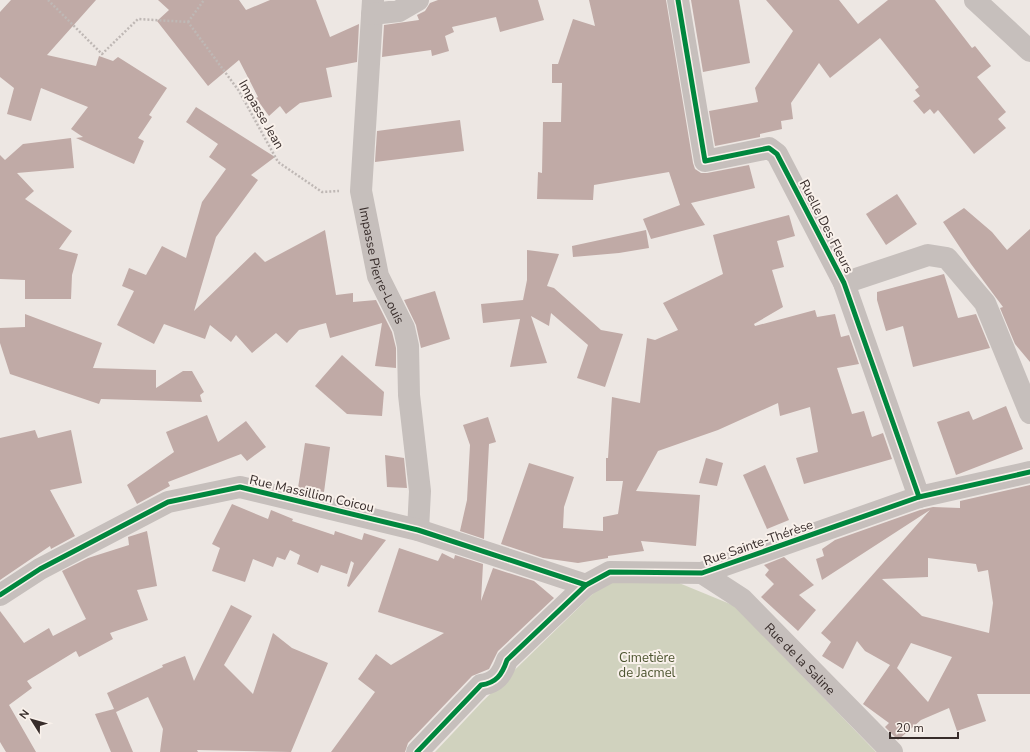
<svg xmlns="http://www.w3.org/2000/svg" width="1030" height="752" font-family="'Nunito Sans',sans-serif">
	<rect width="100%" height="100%" fill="#ede7e3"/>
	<polygon fill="#d0d2be" points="609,578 679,583 735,606 876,752 435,752 482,702"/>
	<g fill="#c0aaa6" fill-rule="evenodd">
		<polygon points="11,0 96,0 47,55 96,66 99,56 113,61 118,57 167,88 149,115 152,117 138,138 144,141 134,164 76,138 83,137 71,129 88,107 41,88 31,121 7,114 14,88 0,77 0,12"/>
		<polygon points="158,0 239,0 246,10 270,0 316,0 330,37 359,24 357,62 326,68 332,97 300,103 286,114 280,106 269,116 256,98 258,97 239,60 208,86 157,21 169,10"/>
		<polygon points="438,0 538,0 544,20 500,32 496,17 452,27 454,32 445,36 449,51 432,56 431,50 382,57 384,25 419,20 417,15 425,11 430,3"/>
		<polygon points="589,0 666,0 693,163 695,169 701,173 707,173 749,165 755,188 691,203 705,225 651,239 643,219 680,205 669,172 594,185 593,200 537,199 538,172 542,173 543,122 561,122 562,83 552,83 552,64 558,64 573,19 595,26"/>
		<polygon points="691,0 739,0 750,63 703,72"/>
		<polygon points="766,0 839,0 858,24 888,0 935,0 972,48 975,46 991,66 977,77 1006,112 998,119 1006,128 974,154 938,110 934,114 930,109 924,114 913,101 920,96 915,90 919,87 880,38 830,78 819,63 791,103 793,119 781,121 782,129 760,134 760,137 715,146 709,111 758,102 755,88 793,31"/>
		<polygon points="196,107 275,157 251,175 258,180 216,237 194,311 255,252 265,262 325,230 336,295 353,293 353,302 376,300 392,332 396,348 396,368 375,366 382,323 330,338 326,323 299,330 287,343 276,333 252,353 236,335 231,342 210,325 205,339 164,324 154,344 117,325 134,291 122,286 129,268 146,275 162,246 186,258 202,202 226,169 209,157 218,144 186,122"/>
		<polygon points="460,120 464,151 375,162 377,131"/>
		<polygon points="71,138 74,168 17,173 34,191 25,199 72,231 59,249 78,254 72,275 71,299 25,299 25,280 0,279 0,155 5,160 23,144"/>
		<polygon points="897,194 917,224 886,245 866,214"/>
		<polygon points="964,208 992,232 1007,250 1030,229 1030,362 1015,344 1000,308 1003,307 971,264 943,222"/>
		<polygon points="789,215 795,236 777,241 784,267 772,270 783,307 754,324 755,326 815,310 817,317 835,314 841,337 849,335 859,364 837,368 852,414 864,411 872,437 883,433 892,459 804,484 796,458 818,452 810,407 780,416 778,403 718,430 658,451 636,491 700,495 696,546 641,541 644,551 608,556 608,558 578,563 543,558 501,544 529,463 574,477 564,507 563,528 603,531 603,517 618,514 623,481 606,481 606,458 608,458 612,397 640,403 647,338 655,340 678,330 663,303 723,274 713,235"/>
		<polygon points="646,230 649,248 619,253 573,257 572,246"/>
		<polygon points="527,250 559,254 547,286 554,288 601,330 623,334 605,387 577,378 588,345 551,313 549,326 531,316 547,363 510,367 520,319 483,323 481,304 523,300 527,280"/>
		<polygon points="944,274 958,318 976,314 990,348 913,367 903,326 886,331 877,300 877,292"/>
		<polygon points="435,291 450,339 421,348 416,325 404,300"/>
		<polygon points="25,314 102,343 93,368 156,370 156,388 183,371 192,371 204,392 200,395 202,402 101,399 99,404 10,374 0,343 0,328 25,327"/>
		<polygon points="342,355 384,392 382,416 347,414 315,386"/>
		<polygon points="1006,406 1023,449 956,475 937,422 969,411 973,420"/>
		<polygon points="207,415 218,442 246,421 266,447 247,461 241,454 168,482 170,486 137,504 127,485 174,452 166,432"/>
		<polygon points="488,417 496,442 489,444 484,539 460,531 467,500 470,445 463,425"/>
		<polygon points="35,430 38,438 71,430 82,483 50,490 75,536 51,549 50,546 0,580 0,438"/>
		<polygon points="305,443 330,447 324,492 298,488"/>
		<polygon points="385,455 404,458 407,488 387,487"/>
		<polygon points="706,458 723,463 717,486 699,483"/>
		<polygon points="765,465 789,520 767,529 743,475"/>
		<path d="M1030 485V694H977L986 721 957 731 949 708 921 720 898 740 885 727 889 723 863 704 890 665 865 651 857 641 843 669 822 656 831 642 821 633 930 510 822 580 816 559 824 556 822 549 835 540 920 510 933 507 960 508V501ZM928 558 976 564 978 572 988 570 993 603 989 633 922 616 882 579 928 577ZM911 643 952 657 928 702 897 668Z"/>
		<polygon points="232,504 268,519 271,510 293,519 292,521 334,535 335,531 362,540 364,533 386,540 349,587 347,586 354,563 351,561 347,574 321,565 318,573 297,564 300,555 290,550 285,560 277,557 273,567 253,559 245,582 212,571 220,548 212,544"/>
		<polygon points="147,531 157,586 137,590 148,620 110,633 113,639 79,657 76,651 27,681 32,688 9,705 36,752 6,752 0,742 0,611 24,643 49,628 53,636 86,619 62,571 88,558 129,545 128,537"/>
		<polygon points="399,548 438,561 442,553 454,559 455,555 483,564 481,601 493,568 534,581 554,598 498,651 489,669 472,676 408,743 405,752 331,752 375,692 358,679 376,654 391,665 444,633 378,612"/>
		<polygon points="784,557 814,585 799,595 816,610 798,631 761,597 774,584 765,575 769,570 764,565"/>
		<polygon points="231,605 252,616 224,665 253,694 273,633 292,648 328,663 291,752 197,750 198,752 160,752 163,729 148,697 116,712 133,752 111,752 95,714 114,709 107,693 163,667 162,665 185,656 194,681"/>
	</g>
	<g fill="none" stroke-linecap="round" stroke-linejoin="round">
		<g stroke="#bfb8b5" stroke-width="2.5" stroke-dasharray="2 2" stroke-linecap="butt">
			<polyline points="48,0 102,54 138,19 188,22 239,91 278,162 322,192 339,191"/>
			<polyline points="188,22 204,0"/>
		</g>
		<g stroke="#c6bfbc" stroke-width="22">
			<path id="s1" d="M373 0 361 191 378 276 404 328 408 346 409 395 420 491 418 530"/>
			<polyline points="678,0 705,161 769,148 777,154 844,283 919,497"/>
			<polyline points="975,0 1030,51"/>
			<polyline points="372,14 399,11 418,0"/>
			<polyline points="844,283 928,255 947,258 985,303 1030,413"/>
			<path id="s2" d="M702 573 742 599 892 752"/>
			<polyline points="0,595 40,569 168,502 240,487 418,530 586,585"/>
			<path d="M417 752 481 685C496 683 502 675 507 660L586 585 610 572 702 573 919 497 1030 472"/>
		</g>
		<g stroke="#f9f1eb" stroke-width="8">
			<g id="cycleway">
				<polyline points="678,0 705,161 769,148 777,154 844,283 919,497"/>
				<polyline points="0,595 40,569 168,502 240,487 418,530 586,585"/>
				<path d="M417 752 481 685C496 683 502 675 507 660L586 585 610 572 702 573 919 497 1030 472"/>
			</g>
		</g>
		<use href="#cycleway" stroke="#00873e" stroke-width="5"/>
	</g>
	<g text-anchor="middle" stroke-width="4" stroke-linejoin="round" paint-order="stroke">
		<g font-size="13" fill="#372c2a" stroke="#f9f1eb">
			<text transform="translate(262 114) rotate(60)" y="5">Impasse Jean</text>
			<text transform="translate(827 226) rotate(63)" y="5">Ruelle Des Fleurs</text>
			<text dy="5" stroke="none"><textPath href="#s1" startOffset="269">Impasse Pierre-Louis</textPath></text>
			<text transform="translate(312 493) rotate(13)" y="5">Rue Massillion Coicou</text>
			<text transform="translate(758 542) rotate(-19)" y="5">Rue Sainte-Thérèse</text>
			<text dy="5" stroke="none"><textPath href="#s2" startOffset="131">Rue de la Saline</textPath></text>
		</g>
		<g font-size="13" fill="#4c542f" stroke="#f9f1eb">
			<text x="647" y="662">Cimetière<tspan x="647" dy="15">de Jacmel</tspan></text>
		</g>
	</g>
	<g transform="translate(32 720) rotate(307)" stroke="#f9f1eb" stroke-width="3" paint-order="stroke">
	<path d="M0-3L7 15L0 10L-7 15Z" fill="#372c2a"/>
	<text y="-6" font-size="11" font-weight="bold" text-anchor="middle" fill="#372c2a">N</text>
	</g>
	<path d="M890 732v6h68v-6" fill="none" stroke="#372c2a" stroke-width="2"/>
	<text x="896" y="732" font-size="12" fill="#372c2a" stroke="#f9f1eb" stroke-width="3" paint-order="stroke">20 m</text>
</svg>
